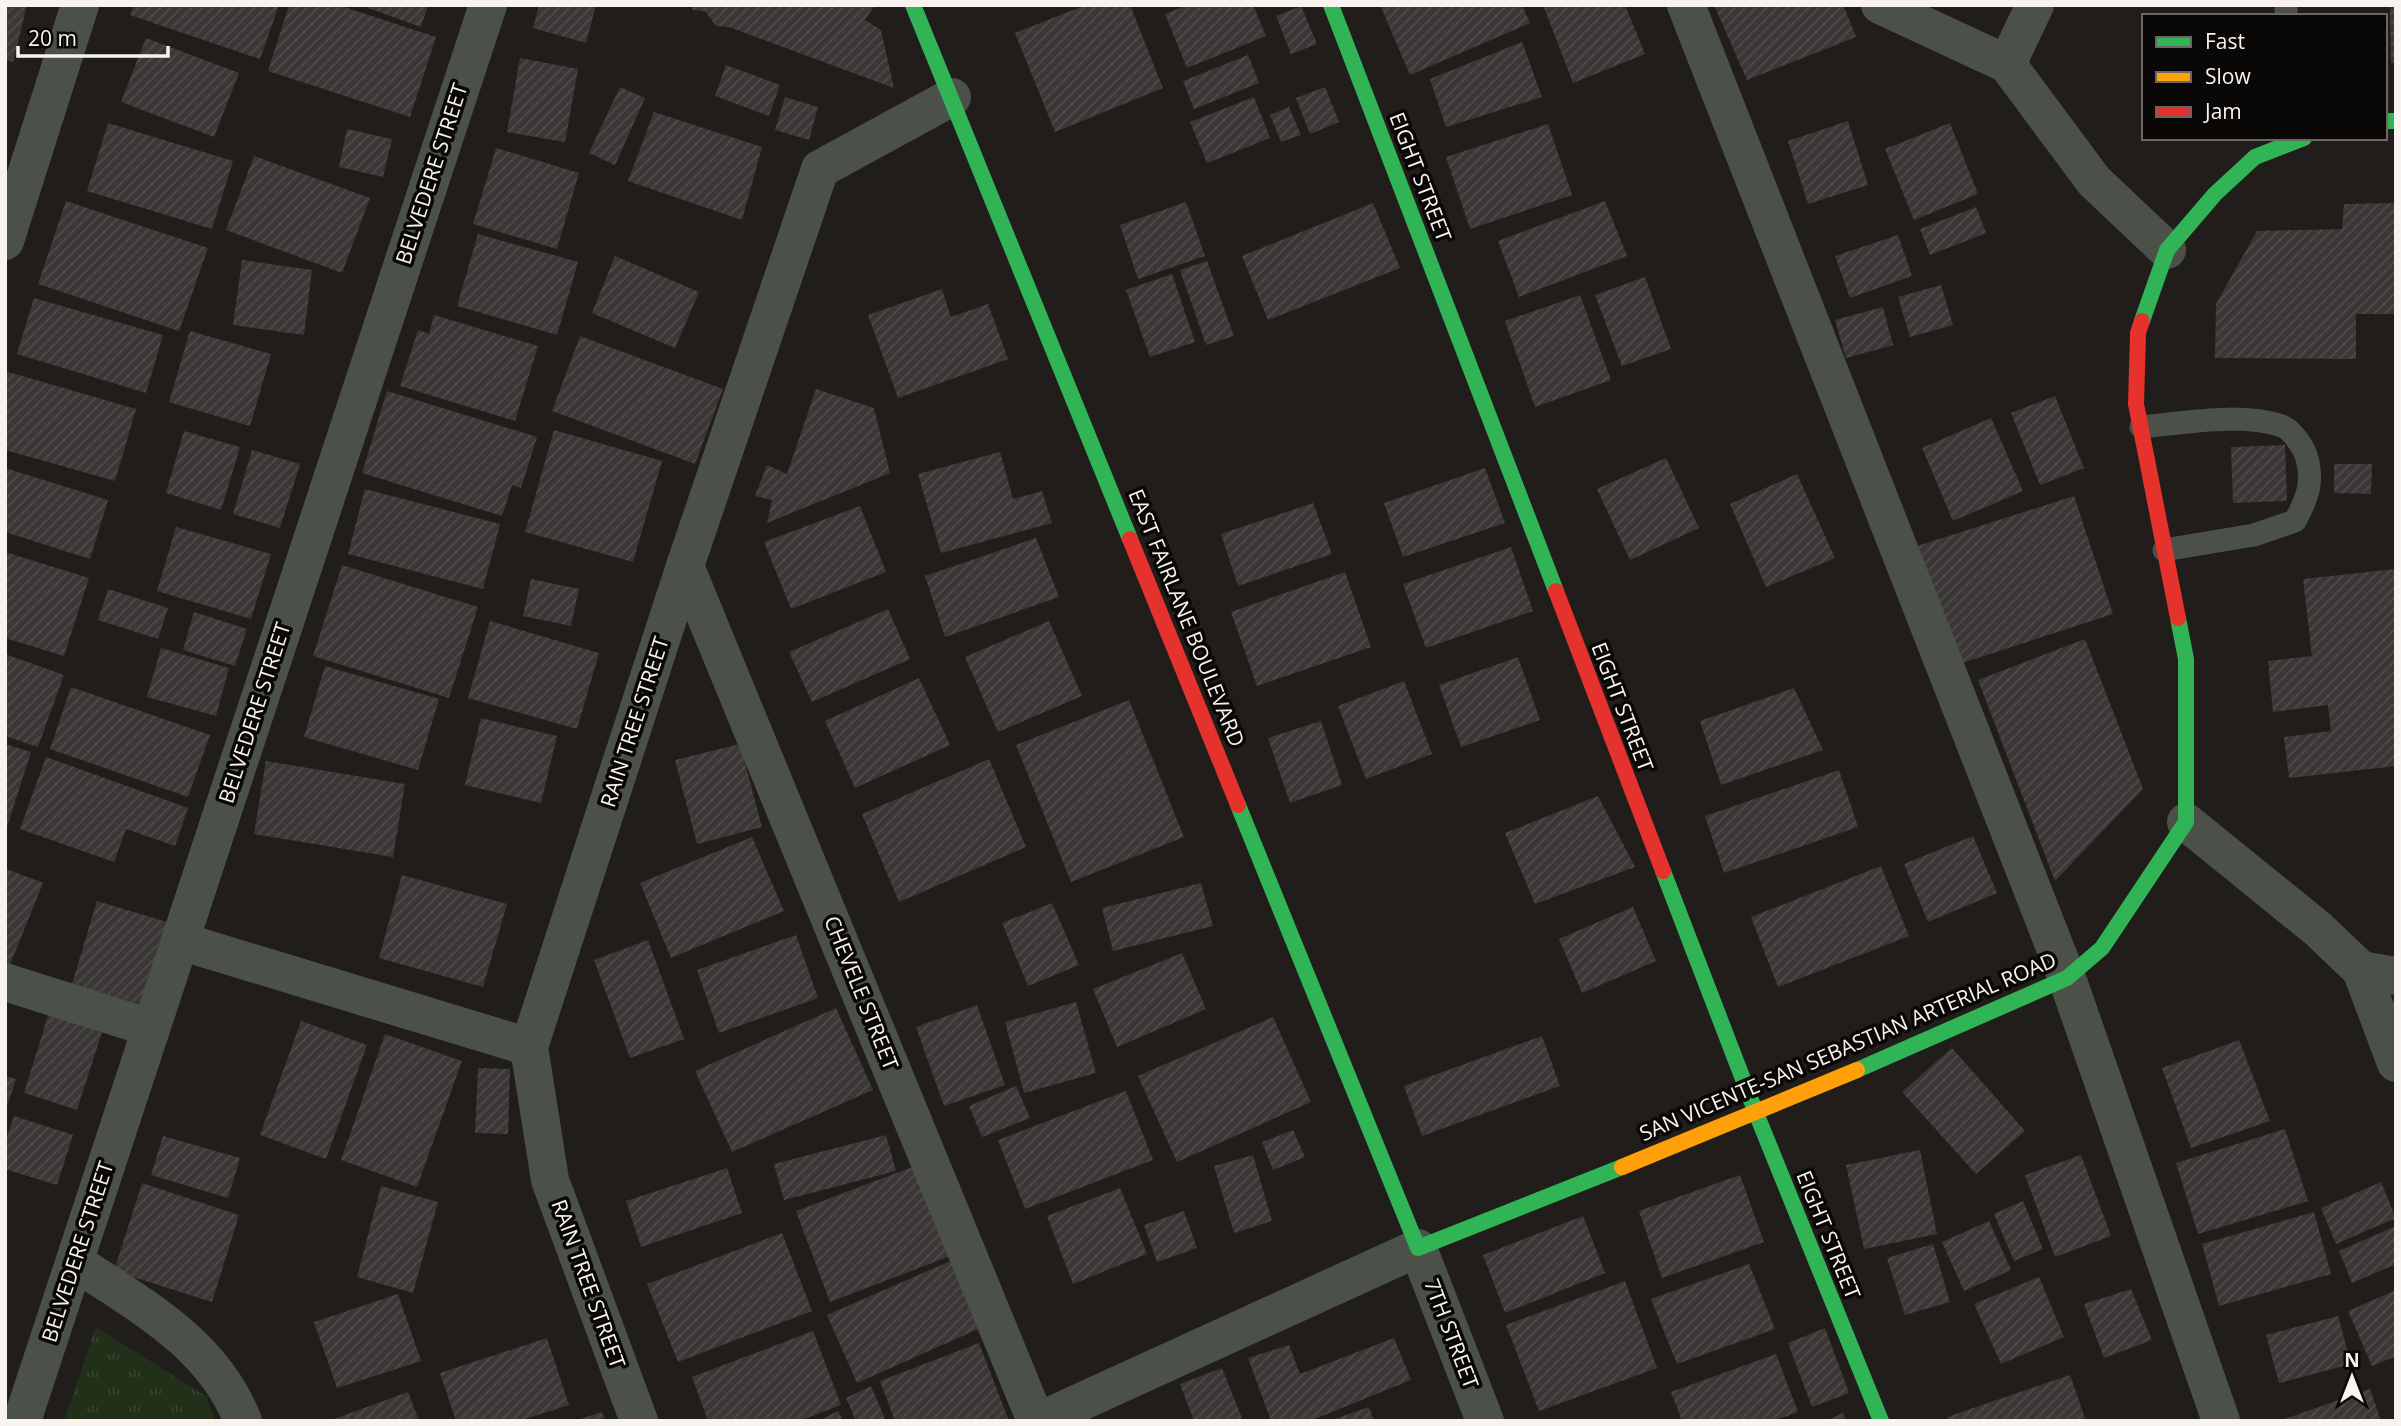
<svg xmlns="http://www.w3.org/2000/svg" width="2401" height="1426" font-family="'Open Sans',sans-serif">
	<defs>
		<pattern id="park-tufts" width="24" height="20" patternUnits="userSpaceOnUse" patternTransform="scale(1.75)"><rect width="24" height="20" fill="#222f19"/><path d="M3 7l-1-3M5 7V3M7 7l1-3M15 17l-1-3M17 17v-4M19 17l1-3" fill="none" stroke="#384330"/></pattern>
		<pattern id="building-hatch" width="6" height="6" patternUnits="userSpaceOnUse" patternTransform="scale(1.75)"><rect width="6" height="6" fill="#3a3736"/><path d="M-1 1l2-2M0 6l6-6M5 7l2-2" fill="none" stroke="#4e4b4a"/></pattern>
	</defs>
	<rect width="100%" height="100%" fill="#201d1a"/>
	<polygon fill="url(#park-tufts)" points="96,1327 206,1396 215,1421 64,1421"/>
	<g fill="url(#building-hatch)">
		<polygon points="5,5 27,5 13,62 5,60"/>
		<polygon points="134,5 279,5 260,59 130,15"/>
		<polygon points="289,5 338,5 436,37 410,117 268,71"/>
		<polygon points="360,5 428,5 421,27"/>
		<polygon points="539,5 596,5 586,43 533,28"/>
		<polygon points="693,5 875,5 865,20 881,30 894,88 729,27 716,26 705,11 692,10"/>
		<polygon points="1086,5 1130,5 1163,88 1055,132 1015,33"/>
		<polygon points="1188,5 1253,5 1266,36 1187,68 1165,14"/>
		<polygon points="1380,5 1522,5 1530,23 1410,75"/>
		<polygon points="1543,5 1625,5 1645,54 1573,83"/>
		<polygon points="1714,5 1843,5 1856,37 1747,80"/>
		<polygon points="2390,5 2396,5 2396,63 2391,63"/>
		<polygon points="1301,6 1317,44 1291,54 1276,16"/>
		<polygon points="146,38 239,73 214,137 121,102"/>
		<polygon points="1522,42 1542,97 1446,127 1430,79"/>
		<polygon points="1248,55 1259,83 1194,109 1183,81"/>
		<polygon points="520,58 578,69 565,142 507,132"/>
		<polygon points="726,65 780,85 769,116 715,96"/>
		<polygon points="620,87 645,98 615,165 589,153"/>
		<polygon points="1325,87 1339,122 1310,134 1296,98"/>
		<polygon points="785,97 818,107 809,140 775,130"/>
		<polygon points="1254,97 1270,138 1207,163 1190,122"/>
		<polygon points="1289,107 1301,135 1281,142 1270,115"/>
		<polygon points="654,112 762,147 742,220 628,181"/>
		<polygon points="1848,121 1868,185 1808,204 1788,141"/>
		<polygon points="108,123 233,161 212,229 87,191"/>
		<polygon points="1950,123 1978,194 1914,220 1885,149"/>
		<polygon points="1548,124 1572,195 1470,229 1446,157"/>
		<polygon points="347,129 392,139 383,177 339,167"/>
		<polygon points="496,148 579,173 557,249 473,224"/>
		<polygon points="254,156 370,198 342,273 226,230"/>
		<polygon points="66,201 208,248 179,331 38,284"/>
		<polygon points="1605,201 1627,256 1519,297 1498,241"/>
		<polygon points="1186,202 1205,256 1138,279 1120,225"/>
		<polygon points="1373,203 1400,268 1268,320 1242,256"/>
		<polygon points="2396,203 2396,314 2356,314 2356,359 2215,358 2216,304 2257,231 2342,229 2344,204"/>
		<polygon points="1976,207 1986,233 1930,255 1920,229"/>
		<polygon points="478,234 578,262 557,335 457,306"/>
		<polygon points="1898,235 1912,276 1850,298 1835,256"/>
		<polygon points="615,256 699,292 675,348 592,313"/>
		<polygon points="242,260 312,270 304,335 233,325"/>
		<polygon points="1207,261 1234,336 1206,345 1180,270"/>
		<polygon points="1172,274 1195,342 1150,357 1126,290"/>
		<polygon points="1645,277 1671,349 1622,366 1595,295"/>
		<polygon points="1941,285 1953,325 1910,337 1898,297"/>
		<polygon points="942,289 951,317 988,304 1008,359 898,398 868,315"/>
		<polygon points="1580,295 1611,380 1535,407 1505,321"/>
		<polygon points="34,298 163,335 146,393 17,354"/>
		<polygon points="1883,307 1893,345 1846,358 1835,320"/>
		<polygon points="434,315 538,346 515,421 400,386 418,330 429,334"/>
		<polygon points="190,331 271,354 250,426 169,402"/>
		<polygon points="580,336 723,389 695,464 552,411"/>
		<polygon points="5,371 136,409 115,481 5,450"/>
		<polygon points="816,389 874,408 890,473 767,523 772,500 755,496 767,465 787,474"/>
		<polygon points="387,391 537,437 521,488 512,485 502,516 362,473"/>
		<polygon points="2055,396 2084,468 2040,485 2011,413"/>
		<polygon points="1991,418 2023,491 1953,521 1922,448"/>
		<polygon points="554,430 662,461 633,562 525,532"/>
		<polygon points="184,431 240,447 221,510 166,493"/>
		<polygon points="2285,445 2287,501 2233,503 2231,447"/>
		<polygon points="252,450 300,464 280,528 233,514"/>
		<polygon points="1000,452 1013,499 1042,491 1052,523 941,553 918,474"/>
		<polygon points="1666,458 1699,528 1630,560 1597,489"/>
		<polygon points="2334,464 2372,464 2371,494 2334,493"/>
		<polygon points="5,468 108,500 90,559 5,532"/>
		<polygon points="1485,468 1505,523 1403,557 1384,503"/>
		<polygon points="1797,474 1835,558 1766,587 1730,504"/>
		<polygon points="365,489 500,524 483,589 348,554"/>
		<polygon points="2074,496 2113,614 1953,666 1914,547"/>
		<polygon points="1313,503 1332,554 1238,586 1221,534"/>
		<polygon points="860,506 886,572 791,609 764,542"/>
		<polygon points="176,527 271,554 251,619 157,591"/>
		<polygon points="1036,538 1059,597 945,637 925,576"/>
		<polygon points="1511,547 1533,611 1426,648 1403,584"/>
		<polygon points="5,552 89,578 64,656 5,638"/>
		<polygon points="342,565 478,607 449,698 313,656"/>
		<polygon points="2396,569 2396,766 2289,778 2284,737 2331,731 2328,705 2273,712 2268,661 2312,656 2303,579"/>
		<polygon points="1345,572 1371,647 1257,686 1231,612"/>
		<polygon points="531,579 579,589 571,626 523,616"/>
		<polygon points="108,589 168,608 158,639 98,620"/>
		<polygon points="888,609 910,659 812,702 789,652"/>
		<polygon points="194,612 247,629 235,666 183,650"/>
		<polygon points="490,621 599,653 577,729 468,698"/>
		<polygon points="1049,621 1082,696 998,732 965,657"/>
		<polygon points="2085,639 2143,789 2055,881 1978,680"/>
		<polygon points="161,648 229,668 216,716 147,697"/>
		<polygon points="5,654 64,675 38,747 5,736"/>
		<polygon points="1518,657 1540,720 1461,747 1439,685"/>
		<polygon points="325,666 439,699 418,770 304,737"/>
		<polygon points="919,678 950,745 855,788 825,721"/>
		<polygon points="1404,681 1432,754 1366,779 1338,706"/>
		<polygon points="71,687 210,735 188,797 50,749"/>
		<polygon points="1794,688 1823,750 1721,785 1700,721"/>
		<polygon points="1129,700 1184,837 1071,882 1016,745"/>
		<polygon points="481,718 557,736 541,803 465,785"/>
		<polygon points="1321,721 1342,785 1290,803 1268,738"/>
		<polygon points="5,744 31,752 6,830 5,830"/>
		<polygon points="740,744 762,827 697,844 675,760"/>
		<polygon points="46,757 188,808 175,846 126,829 114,862 20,829"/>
		<polygon points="989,759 1026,847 899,902 862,814"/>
		<polygon points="266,761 405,784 393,857 254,834"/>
		<polygon points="1839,770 1858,827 1724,873 1705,816"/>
		<polygon points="1598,796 1635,867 1535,904 1505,833"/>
		<polygon points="1973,836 1997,893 1928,922 1904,864"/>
		<polygon points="752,837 784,911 671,958 640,883"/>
		<polygon points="1881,866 1909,936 1778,987 1751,917"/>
		<polygon points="7,869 43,883 8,970 5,969"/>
		<polygon points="402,875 507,904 483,987 379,958"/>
		<polygon points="1201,883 1213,926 1113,951 1102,908"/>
		<polygon points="97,901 167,922 142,1005 72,984"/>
		<polygon points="1052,903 1079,965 1028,986 1002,923"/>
		<polygon points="1633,907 1656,961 1582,993 1559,939"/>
		<polygon points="796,935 818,998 719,1033 697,970"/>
		<polygon points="648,940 684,1039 630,1058 594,960"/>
		<polygon points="1182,953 1206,1009 1117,1047 1093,989"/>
		<polygon points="1076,1002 1096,1073 1024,1093 1005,1022"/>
		<polygon points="977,1005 1005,1085 944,1106 916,1027"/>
		<polygon points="836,1008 873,1090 732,1152 695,1071"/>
		<polygon points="50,1009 104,1026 77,1110 24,1093"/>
		<polygon points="1273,1017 1311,1102 1177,1162 1138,1076"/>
		<polygon points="301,1021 367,1045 326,1159 260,1135"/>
		<polygon points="385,1034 462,1061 417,1187 341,1160"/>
		<polygon points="1542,1036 1560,1086 1422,1136 1404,1086"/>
		<polygon points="2239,1040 2270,1121 2191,1148 2162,1068"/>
		<polygon points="1952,1048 2025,1131 1976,1174 1902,1092"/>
		<polygon points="478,1068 510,1069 508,1134 475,1133"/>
		<polygon points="5,1076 16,1079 8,1104 5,1103"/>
		<polygon points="1016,1086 1030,1118 982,1137 969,1106"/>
		<polygon points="1126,1091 1153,1160 1025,1209 998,1140"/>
		<polygon points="14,1116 73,1135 57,1185 5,1169 5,1142"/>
		<polygon points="2285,1129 2308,1201 2198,1234 2176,1163"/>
		<polygon points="1293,1130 1305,1157 1273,1170 1262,1142"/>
		<polygon points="886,1135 896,1171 784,1200 774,1164"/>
		<polygon points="163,1136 240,1158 228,1198 151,1175"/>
		<polygon points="1920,1150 1937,1234 1864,1249 1846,1165"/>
		<polygon points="1253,1155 1272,1221 1234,1233 1214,1166"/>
		<polygon points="2081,1155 2111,1236 2055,1257 2025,1175"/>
		<polygon points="923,1163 958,1253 830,1302 796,1211"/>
		<polygon points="727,1168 742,1213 641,1247 626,1201"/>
		<polygon points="1740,1175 1764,1242 1662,1278 1639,1211"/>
		<polygon points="2381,1182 2396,1218 2336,1244 2321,1208"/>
		<polygon points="142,1183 239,1215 212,1302 114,1271"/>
		<polygon points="381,1186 438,1202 413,1293 357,1277"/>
		<polygon points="1120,1188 1147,1254 1073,1284 1047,1216"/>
		<polygon points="2023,1201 2043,1249 2014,1261 1994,1214"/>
		<polygon points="1184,1211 1197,1248 1157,1262 1144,1225"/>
		<polygon points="2314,1212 2331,1274 2219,1306 2202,1244"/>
		<polygon points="1583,1216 1605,1273 1505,1313 1483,1255"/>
		<polygon points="1989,1221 2011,1270 1964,1291 1942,1242"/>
		<polygon points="2396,1226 2396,1264 2352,1283 2339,1251"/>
		<polygon points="782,1233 812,1311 678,1362 647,1284"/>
		<polygon points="1933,1244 1950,1302 1905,1315 1887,1258"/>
		<polygon points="955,1259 985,1326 857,1383 827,1315"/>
		<polygon points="1749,1264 1775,1329 1677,1364 1651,1299"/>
		<polygon points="2039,1277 2064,1337 2001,1364 1974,1304"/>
		<polygon points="1625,1281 1657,1368 1539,1411 1506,1325"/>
		<polygon points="2131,1289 2152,1340 2104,1358 2084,1304"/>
		<polygon points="2396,1290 2396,1356 2372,1366 2348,1311"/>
		<polygon points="398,1294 421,1361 337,1388 314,1322"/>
		<polygon points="2338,1316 2351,1364 2279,1383 2266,1335"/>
		<polygon points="1825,1328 1849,1393 1812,1407 1788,1343"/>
		<polygon points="813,1331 841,1405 799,1421 708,1421 692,1377"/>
		<polygon points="547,1338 569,1405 519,1421 456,1421 440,1373"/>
		<polygon points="1394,1338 1411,1380 1310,1421 1271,1421 1248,1358 1289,1345 1300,1374"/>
		<polygon points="979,1343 1009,1421 895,1421 880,1381"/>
		<polygon points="1776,1354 1798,1412 1773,1421 1682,1421 1671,1392"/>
		<polygon points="1222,1368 1243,1421 1194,1421 1180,1384"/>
		<polygon points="2070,1375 2086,1421 1949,1421 1947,1417"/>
		<polygon points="871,1386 886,1421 856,1421 846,1398"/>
		<polygon points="2370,1389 2381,1421 2282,1421 2282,1420"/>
		<polygon points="408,1392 419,1421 331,1421 331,1420"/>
		<polygon points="1369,1407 1374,1421 1332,1421 1332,1420"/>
		<polygon points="838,1411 843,1421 818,1421"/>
		<polygon points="602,1412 605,1421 577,1421 577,1420"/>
		<polygon points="1843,1413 1846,1421 1825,1421"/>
	</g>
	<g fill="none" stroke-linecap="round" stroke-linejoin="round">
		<g stroke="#4b5148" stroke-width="23">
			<polyline points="2286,16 2286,5"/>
			<path d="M2141 427C2186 423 2238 412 2282 426 2291 429 2302 445 2306 455 2314 481 2308 497 2295 521L2254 535 2164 550"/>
		</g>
		<g stroke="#4b5148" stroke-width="38">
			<polyline points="1686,5 2067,978 2221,1421"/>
			<polyline points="1880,5 2007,64 2094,181 2167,250"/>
			<polyline points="2007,64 2035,5"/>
			<polyline points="5,241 80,5"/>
			<polyline points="685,566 1036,1421"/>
			<polyline points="2186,822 2318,929 2361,970 2396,976"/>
			<polyline points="180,941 529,1047"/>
			<polyline points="2361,970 2396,1063"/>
			<polyline points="5,982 151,1028"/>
			<path d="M75 1262C141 1306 212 1343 243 1421"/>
			<polyline points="22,1421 488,5"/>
			<polyline points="639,1421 550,1180 529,1047 685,566 820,169 952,97"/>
			<polyline points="1039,1421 1418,1248 1485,1421"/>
		</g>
		<g stroke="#30b455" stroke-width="16">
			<polyline points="913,5 1130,539"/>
			<polyline points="1331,5 1556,591"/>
			<polyline points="2385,121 2396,121"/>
			<polyline points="2142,321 2167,250 2215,194 2255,157 2304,138"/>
			<polyline points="1238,805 1418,1248 1622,1167"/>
			<polyline points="1663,871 1756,1113 1881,1421"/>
			<polyline points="1857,1070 2067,978 2102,948 2186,822 2186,659 2178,618"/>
		</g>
		<polyline stroke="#ff9f0a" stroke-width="16" points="1622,1167 1857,1070"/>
		<g stroke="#e5322d" stroke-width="16">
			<polyline points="2142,321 2138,333 2136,404 2178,618"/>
			<polyline points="1130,539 1238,805"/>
			<polyline points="1556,591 1663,871"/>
		</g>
	</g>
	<g text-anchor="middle" stroke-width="7" stroke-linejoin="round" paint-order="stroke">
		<g font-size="21" fill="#f8f3ef" stroke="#0a0806">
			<text transform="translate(432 174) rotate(-72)" y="7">BELVEDERE STREET</text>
			<text transform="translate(1420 177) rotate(69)" y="7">EIGHT STREET</text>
			<text transform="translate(1186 618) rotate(68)" y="7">EAST FAIRLANE BOULEVARD</text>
			<text transform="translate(1622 707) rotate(69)" y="7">EIGHT STREET</text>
			<text transform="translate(255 713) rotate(-72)" y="7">BELVEDERE STREET</text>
			<text transform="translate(635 722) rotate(-72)" y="7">RAIN TREE STREET</text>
			<text transform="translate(861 993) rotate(68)" y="7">CHEVELE STREET</text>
			<text transform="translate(1848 1047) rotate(-23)" y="7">SAN VICENTE-SAN SEBASTIAN ARTERIAL ROAD</text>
			<text transform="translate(1828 1235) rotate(68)" y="7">EIGHT STREET</text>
			<text transform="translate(78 1252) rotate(-72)" y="7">BELVEDERE STREET</text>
			<text transform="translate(588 1284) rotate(70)" y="7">RAIN TREE STREET</text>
			<text transform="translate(1451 1334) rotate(69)" y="7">7TH STREET</text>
		</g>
	</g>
	<rect width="2401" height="1426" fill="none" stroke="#f8f3ef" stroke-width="14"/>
	<rect x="2142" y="14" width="245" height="126" fill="#0a0806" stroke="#696663" stroke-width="2"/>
	<rect x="2156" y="37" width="35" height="10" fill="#30b455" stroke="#696663" stroke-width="2"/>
	<text x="2205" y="49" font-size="21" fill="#f8f3ef">Fast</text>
	<rect x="2156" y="72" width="35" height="10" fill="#ff9f0a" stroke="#696663" stroke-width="2"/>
	<text x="2205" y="84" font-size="21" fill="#f8f3ef">Slow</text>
	<rect x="2156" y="107" width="35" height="10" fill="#e5322d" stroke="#696663" stroke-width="2"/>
	<text x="2205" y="119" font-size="21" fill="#f8f3ef">Jam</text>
	<g transform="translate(2352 1377)" stroke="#0a0806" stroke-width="5" paint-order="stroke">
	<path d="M0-5L12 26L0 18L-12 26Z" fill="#f8f3ef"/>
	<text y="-10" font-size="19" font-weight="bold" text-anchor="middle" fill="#f8f3ef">N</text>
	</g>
	<path d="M18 46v10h150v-10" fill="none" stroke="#f8f3ef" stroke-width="3.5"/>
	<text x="28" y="46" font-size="21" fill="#f8f3ef" stroke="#0a0806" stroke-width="5" paint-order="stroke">20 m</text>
</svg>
